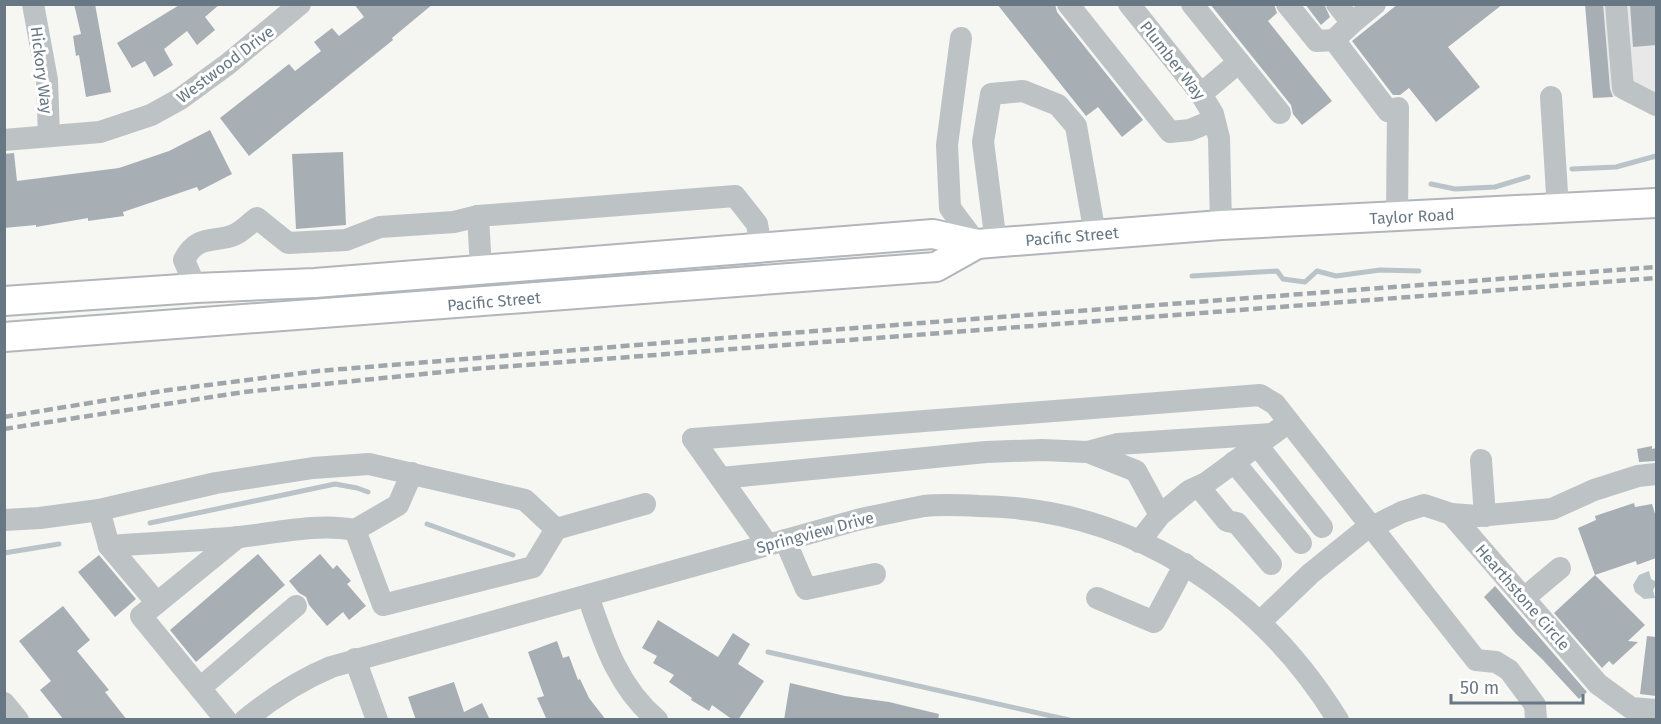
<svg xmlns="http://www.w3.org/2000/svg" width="1661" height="724" font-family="'Fira Sans',sans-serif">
	<rect width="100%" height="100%" fill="#f6f6f3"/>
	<polygon fill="#e7e8e7" points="1585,5 1656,5 1656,101 1624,96 1593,98"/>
	<polygon fill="#b9c3c8" points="1649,571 1651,579 1655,581 1656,585 1653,590 1655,598 1644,599 1635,592 1633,585 1639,575"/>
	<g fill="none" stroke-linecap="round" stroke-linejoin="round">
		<g stroke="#b9c3c8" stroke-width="5">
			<polyline points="1572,169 1616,167 1656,156"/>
			<polyline points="1431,184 1455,189 1495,187 1528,177"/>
			<polyline points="1192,276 1277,271 1283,279 1305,282 1317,271 1336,276 1380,270 1419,271"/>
			<polyline points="150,523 335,484 357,488 368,492"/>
			<polyline points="427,524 513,555"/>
			<polyline points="4,553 59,544"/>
			<polyline points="768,652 1069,720"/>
		</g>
	</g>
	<g fill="#a7afb4">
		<polygon points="74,4 95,4 111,92 86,97 79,55 76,56 73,36 81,34"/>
		<polygon points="181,4 220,4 205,17 215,30 197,45 187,31 164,49 173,65 154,77 145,61 132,68 117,43"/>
		<polygon points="354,4 433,4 392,38 393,40 249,156 220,118 289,64 295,71 321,51 314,42 332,28 339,36 364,17"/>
		<polygon points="997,4 1055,4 1057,12 1143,120 1122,137 1098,107 1086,116"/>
		<polygon points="1210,4 1274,4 1277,13 1268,21 1332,101 1302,125 1293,114 1291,105"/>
		<polygon points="1305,4 1324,4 1330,17 1321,25"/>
		<polygon points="1398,4 1503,4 1448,47 1480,87 1436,122 1409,88 1400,95 1393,95 1352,41"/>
		<polygon points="1585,4 1603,4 1610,89 1613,97 1593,98"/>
		<polygon points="1630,4 1656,4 1656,45 1633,47"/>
		<polygon points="210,130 232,174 199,191 197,187 123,212 124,216 88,221 88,218 36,227 36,225 4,228 4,154 14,153 17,181 119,168 169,151"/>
		<polygon points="343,152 346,225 296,229 292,154"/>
		<polygon points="1652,446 1652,449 1656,448 1656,461 1639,462 1637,449"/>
		<polygon points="1634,503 1635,507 1652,504 1656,517 1656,558 1637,565 1636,561 1595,575 1645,625 1628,641 1638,642 1613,665 1609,661 1602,668 1554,613 1595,575 1578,528 1596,520 1595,516"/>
		<polygon points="258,554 285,585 196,662 170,630"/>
		<polygon points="320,554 333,569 337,565 351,581 347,584 366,606 349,620 343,612 327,626 309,605 306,597 299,593 289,581"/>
		<polygon points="99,555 136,599 115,617 78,572"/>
		<polygon points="1495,586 1587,692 1579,699 1542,659 1516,634 1484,597"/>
		<polygon points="63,606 90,640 77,651 109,690 105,692 127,720 64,720 40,690 51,681 19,641"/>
		<polygon points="658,620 718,657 733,633 750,644 738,664 764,681 738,720 733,720 712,705 709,711 691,700 692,698 669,682 674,675 653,663 657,656 642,648"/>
		<polygon points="1647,636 1656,637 1656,696 1640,694"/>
		<polygon points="557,641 563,658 569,656 578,680 580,679 589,698 606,720 547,720 537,698 544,696 528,652"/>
		<polygon points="454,682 464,712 482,703 490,720 416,720 408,697"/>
		<polygon points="790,683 845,696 889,702 939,714 938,720 784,720"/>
	</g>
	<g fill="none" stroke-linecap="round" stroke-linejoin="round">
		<g stroke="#b1b6ba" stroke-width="32">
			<g id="major">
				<polyline points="4,301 196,288 315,283 933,234 977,244 1221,225 1656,203"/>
				<polyline points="4,337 936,267 977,244"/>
			</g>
		</g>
		<g stroke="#bdc2c5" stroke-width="22">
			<polyline points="33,4 47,80 49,136"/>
			<polyline points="1068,4 1170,132 1190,130 1214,120"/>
			<polyline points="1129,4 1201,94 1213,114 1219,138 1221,225"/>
			<polyline points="1192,4 1280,113"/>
			<polyline points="1287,4 1317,41 1334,40 1352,23 1337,4"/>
			<polyline points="1616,4 1623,88 1656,105"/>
			<polyline points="1352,23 1375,4"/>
			<polyline points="961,38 947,145 950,208 977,244"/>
			<polyline points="1334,40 1388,111 1398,108 1397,216"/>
			<polyline points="1201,94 1239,62"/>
			<polyline points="1551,97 1558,209"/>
			<polyline points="4,140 100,132 151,115 180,99 228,64 300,4"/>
			<polyline points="478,216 735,196 757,224 761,247"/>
			<polyline points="996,243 983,142 991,94 1023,91 1058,105 1076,126 1095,234"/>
			<path d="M196 288 184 260C197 234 214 243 234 235 242 232 250 223 257 218L288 243 346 240 380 227 454 222 478 216 481 269"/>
			<polyline points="693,439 1260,395 1275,404 1476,660 1496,662 1509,670 1535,705 1536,720"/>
			<polyline points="693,439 768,545"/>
			<polyline points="1257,445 1322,527"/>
			<polyline points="1088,452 1118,444 1272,434"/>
			<polyline points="1481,460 1485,516"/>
			<polyline points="1234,462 1301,543"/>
			<polyline points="721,478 986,452 1042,450 1088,452 1136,471 1160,515"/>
			<polyline points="1199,487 1227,521 1237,523 1271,564"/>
			<polyline points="99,510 109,546 157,603"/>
			<polyline points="1451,514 1598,684 1631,708 1656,710"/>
			<path d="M4 520 40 518 99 510 216 483 313 468 369 464 525 500 556 529 533 567 383 605 355 530C317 523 277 533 240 537 196 541 153 543 109 546"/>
			<polyline points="556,529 645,504"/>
			<polyline points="355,530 398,505 412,473"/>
			<polyline points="785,540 806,589 875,574"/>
			<polyline points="1139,542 1160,515 1189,491 1206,483 1289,422"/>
			<path d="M588 596C604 643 618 687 657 720"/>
			<polyline points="1097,598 1154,622 1185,564"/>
			<polyline points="1524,598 1560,568"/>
			<polyline points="1260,622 1310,574 1362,532 1402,512 1424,505 1451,514 1478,516 1552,509 1594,490 1638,476 1656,474"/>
			<polyline points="355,659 377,720"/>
			<polyline points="200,688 296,606"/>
			<polyline points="4,703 18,720"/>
			<polyline points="226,720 141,616 238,537"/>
			<path d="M245 720C272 698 300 680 331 667L857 520C880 515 902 510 924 506 942 504 961 505 979 506 1131 508 1259 592 1338 720"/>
		</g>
		<use href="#major" stroke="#fff" stroke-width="28"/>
		<g stroke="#9fa6ab" stroke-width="4.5" stroke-dasharray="9 4.5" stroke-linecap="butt">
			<polyline points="4,417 169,390 318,371 698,340 1656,267"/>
			<polyline points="4,429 244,392 473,369 1656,278"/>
		</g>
	</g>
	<g text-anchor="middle" stroke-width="6" stroke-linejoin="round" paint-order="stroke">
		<g font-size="16" fill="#677783" stroke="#fff">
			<text transform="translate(1173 60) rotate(52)" y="6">Plumber Way</text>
			<text transform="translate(225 64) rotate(-37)" y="6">Westwood Drive</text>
			<text transform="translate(42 70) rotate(83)" y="6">Hickory Way</text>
			<text transform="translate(1412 216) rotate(-3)" y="6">Taylor Road</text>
			<text transform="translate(1072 236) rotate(-5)" y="6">Pacific Street</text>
			<text transform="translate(494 301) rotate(-5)" y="6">Pacific Street</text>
			<text transform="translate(815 532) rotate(-15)" y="6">Springview Drive</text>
			<text transform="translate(1523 597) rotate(49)" y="6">Hearthstone Circle</text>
		</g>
	</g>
	<rect width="1661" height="724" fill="none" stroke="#677783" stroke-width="12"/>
	<path d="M1451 694v9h132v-9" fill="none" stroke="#677783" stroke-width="3"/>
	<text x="1460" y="694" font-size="18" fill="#677783" stroke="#ffffff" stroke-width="4.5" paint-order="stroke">50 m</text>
</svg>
